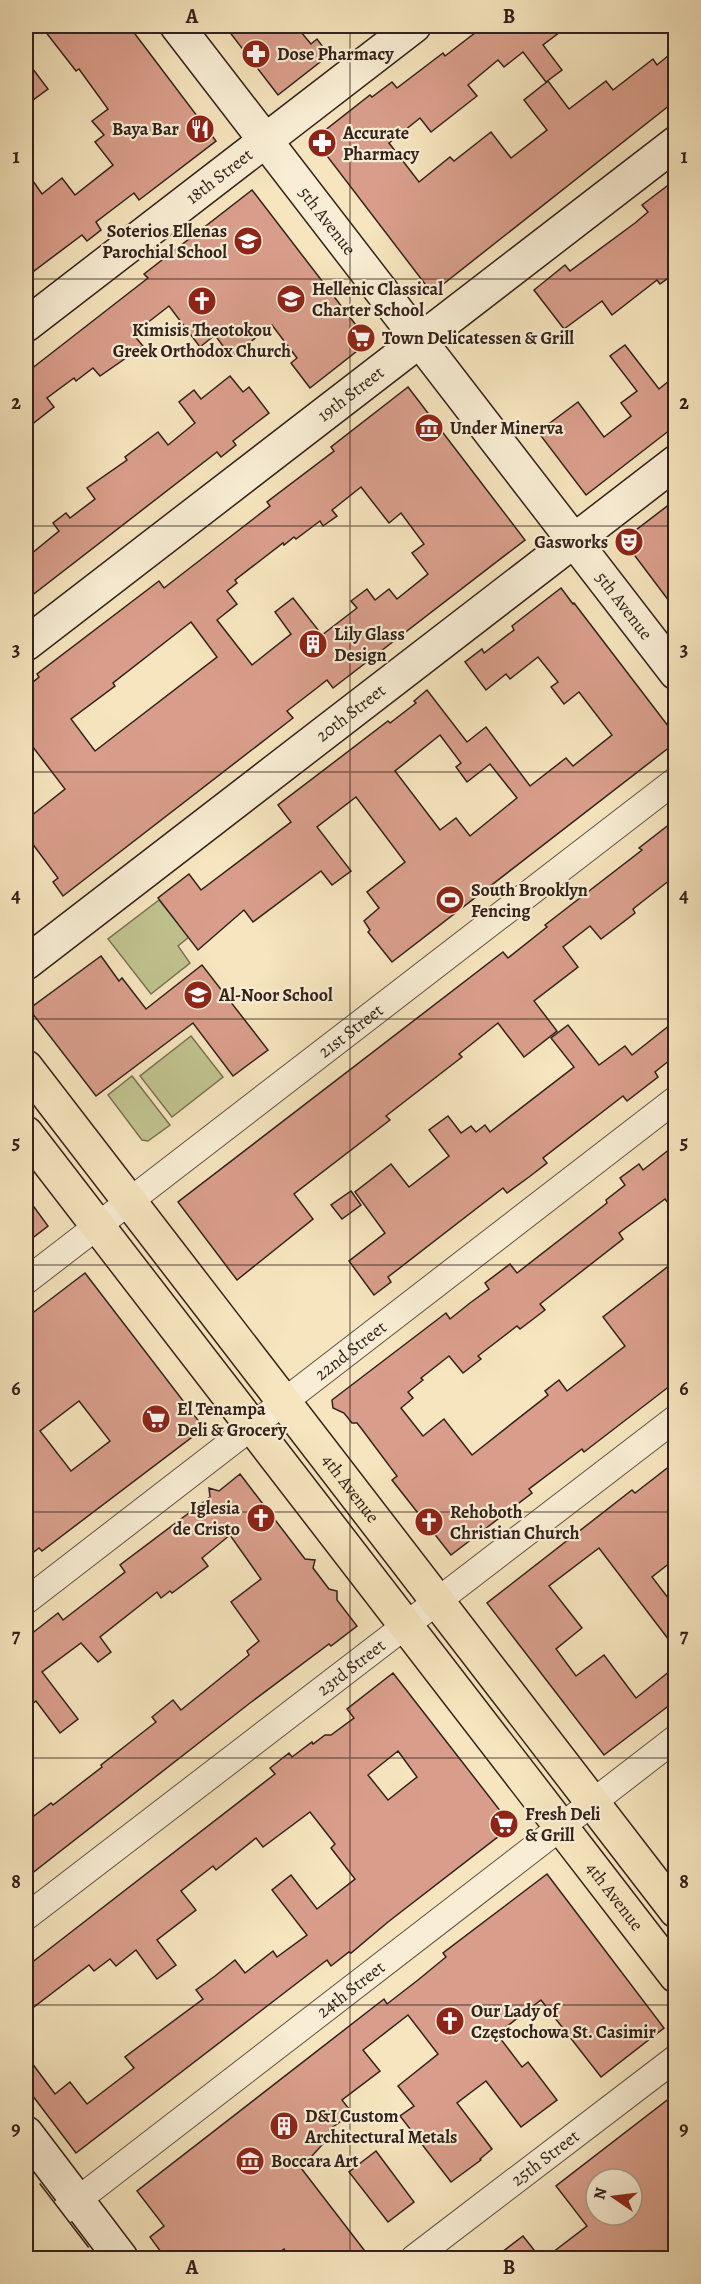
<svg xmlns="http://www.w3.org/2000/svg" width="701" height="2284" font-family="Alegreya,serif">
	<rect width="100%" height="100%" fill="#f6e5be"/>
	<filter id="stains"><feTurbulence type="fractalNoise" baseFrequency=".00333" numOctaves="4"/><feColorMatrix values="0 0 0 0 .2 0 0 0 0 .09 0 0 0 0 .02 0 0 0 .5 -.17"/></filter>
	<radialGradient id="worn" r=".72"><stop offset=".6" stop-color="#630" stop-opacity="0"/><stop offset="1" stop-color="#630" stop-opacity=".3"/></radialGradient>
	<g fill="#c0c38f" stroke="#7a7255" stroke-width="1.5">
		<polygon points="159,900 189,937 178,946 190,963 151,994 108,939"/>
		<polygon points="191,1036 223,1077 172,1117 140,1076"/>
		<polygon points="132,1076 170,1125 148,1141 142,1140 108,1095"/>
	</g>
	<g fill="#d99e8b" stroke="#33211b" stroke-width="1.5" fill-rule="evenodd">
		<polygon points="41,26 129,26 216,141 139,200 134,193 109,212 96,222 101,230 87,241 82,235 26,277 26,171 42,194 62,178 75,195 113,165 95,142 104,135 92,121 108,109 79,69 76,71"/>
		<polygon points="225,26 296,26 311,44 317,39 329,55 278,95"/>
		<polygon points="484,26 568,26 543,45 562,70 546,82 523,52 504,67 498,60 468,85 477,96 431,132 420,118 389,143 419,182 450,157 454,161 491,132 511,158 547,130 524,100 548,81 569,109 606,81 613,90 653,59 657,65 675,50 675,101 432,293 314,139 370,95 372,97 392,82 397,88 443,53 445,56"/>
		<polygon points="26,60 48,89 26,105"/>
		<polygon points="675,180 675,273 660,284 657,280 612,315 602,301 564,329 534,290 565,265 570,271 635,223 648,212 642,205"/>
		<polygon points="252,190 359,329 361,327 371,340 310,388 291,363 297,358 272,325 231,357 215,335 200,347 169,306 133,334 143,346 100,376 93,368 76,381 74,378 47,398 54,407 26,429 26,373 148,278 144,274"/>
		<polygon points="625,345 659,389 675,376 675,426 586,495 538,432 578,402 604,437 631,416 621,403 637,391 610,356"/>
		<polygon points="230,376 243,392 249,387 269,413 233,441 236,445 221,457 217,452 26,600 26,558 59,531 53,523 66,513 70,518 95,499 87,488 127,460 125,457 158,432 168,445 195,423 179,402 194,390 201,399"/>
		<path d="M408 387 525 540 333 688 327 680 313 691 287 711 293 718 63 896 53 882 58 878 26 835V820L65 789 26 738V688L39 677 37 674 159 581 164 588 270 506 267 502 334 451 331 447ZM361 487 389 523 401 513 424 544 412 553 428 574 397 599 389 589 375 600 367 589 351 601 357 608 322 635 293 598 275 612 291 634 252 665 217 620 237 604 227 591 237 583 235 580 283 543 284 545 294 537 296 539 320 521 323 526 337 516 332 510ZM191 622 217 657 95 751 71 719 115 686 113 683Z"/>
		<polygon points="675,500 675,609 623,540"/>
		<path d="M561 588 573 604 574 603 675 735V743L392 962 368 932 370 930 364 921 379 908 367 892 405 862 356 797 317 827 351 871 332 885 321 871 253 922 244 910 198 950 158 898 189 874 201 890 291 822 278 805 388 721 390 723 416 703 414 701 427 690 467 742 486 727 530 786 566 758 573 766 612 735 579 692 564 704 551 687 558 682 538 657 510 679 506 674 486 690 465 662 482 649 484 653 514 630 512 626ZM440 735 461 763 456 767 467 782 490 764 517 798 470 836 456 818 440 830 395 771Z"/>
		<polygon points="675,820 675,876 633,909 635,913 601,939 590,926 563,947 578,967 534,1001 557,1031 524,1057 498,1023 459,1054 462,1057 386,1116 390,1120 294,1194 313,1219 237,1280 178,1202 503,952 508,958 547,927 545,925 642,850 639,848"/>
		<polygon points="101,956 119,981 122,978 146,1009 202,965 268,1050 233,1076 193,1023 96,1096 29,1009"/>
		<polygon points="675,1021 675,1056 655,1072 658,1077 627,1101 623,1096 543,1158 547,1163 529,1177 507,1193 503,1188 388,1277 391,1282 374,1295 349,1261 385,1233 355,1192 391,1164 409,1187 449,1156 429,1130 448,1116 461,1133 471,1126 476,1132 485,1125 490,1132 574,1067 551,1038 568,1025 599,1065 625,1046 632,1055"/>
		<polygon points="675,1145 675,1212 665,1199 619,1233 623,1239 540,1304 545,1310 520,1329 517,1326 478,1356 481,1359 463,1373 449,1356 421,1378 423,1380 408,1392 413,1398 401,1408 423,1436 444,1419 472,1455 548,1395 545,1391 559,1380 567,1391 625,1346 603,1317 675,1261 675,1382 584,1452 582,1449 529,1489 532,1493 451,1555 392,1480 397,1476 361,1428 357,1423 352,1423 344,1413 333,1408 332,1400 446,1313 450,1319 470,1303 489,1289 485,1283 510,1264 517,1273 607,1203 606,1200 625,1185 620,1178 639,1164 643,1170"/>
		<polygon points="351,1191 361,1205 342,1219 331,1205"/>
		<polygon points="26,1196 48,1226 26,1243"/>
		<path d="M85 1273 204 1428 42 1551 39 1548 26 1558V1318ZM79 1401 110 1441 71 1471 40 1431Z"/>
		<polygon points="675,1462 675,1559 652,1577 675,1607 675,1648 599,1548 549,1586 582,1628 556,1649 576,1676 604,1655 636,1698 675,1667 675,1701 604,1755 487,1603 632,1490 635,1493"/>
		<polygon points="240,1474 305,1559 315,1560 313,1568 329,1589 337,1591 337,1600 357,1626 331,1646 329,1644 250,1703 26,1878 26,1822 51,1803 53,1805 102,1767 101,1765 156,1722 152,1717 173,1700 181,1710 249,1655 247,1651 259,1641 231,1602 261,1579 230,1535 202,1558 208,1566 172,1593 170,1591 161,1598 157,1592 100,1637 111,1652 98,1662 81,1643 42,1672 78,1719 60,1733 36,1701 26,1709 26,1638 58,1613 63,1620 125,1572 120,1565 210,1497 209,1488 219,1491"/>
		<path d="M393 1673 512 1826 388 1922 351 1953 349 1952 331 1966 327 1960 76 2153 26 2087V2055L55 2094 70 2082 87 2104 134 2068 125 2057 203 1999 196 1990 215 1976 235 1960 245 1973 273 1951 277 1957 307 1935 272 1890 291 1875 317 1909 355 1879 331 1848 335 1844 310 1812 263 1847 256 1838 216 1870 213 1866 181 1891 196 1910 157 1940 176 1965 157 1979 136 1950 116 1966 110 1959 94 1971 89 1965 26 2013V1967L275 1774 270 1768 289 1753 292 1757 312 1742 313 1744 325 1735H331L354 1718 347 1709ZM398 1751 417 1777 388 1800 368 1775Z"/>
		<polygon points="547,1874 664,2028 601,2077 541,2000 497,2034 522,2067 528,2062 557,2100 521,2127 486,2081 457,2103 492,2149 480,2159 481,2160 451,2182 400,2116 414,2106 398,2086 438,2054 408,2015 363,2050 380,2071 342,2100 352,2113 329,2130 332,2134 301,2168 371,2259 291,2259 284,2249 270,2259 166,2259 150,2237 164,2226 137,2191 384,1999 387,2004 418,1980 446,1957 443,1953"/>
		<path d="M675 2094V2259H544L587 2226 556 2186ZM596 2179H632V2215H596Z"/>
		<polygon points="376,2151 414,2202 388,2222 349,2172"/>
		<polygon points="523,2236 541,2259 493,2259"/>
	</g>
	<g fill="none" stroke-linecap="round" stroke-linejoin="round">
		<g stroke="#645244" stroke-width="28">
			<g id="street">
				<path id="s1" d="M26 1281 676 780"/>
				<path id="s2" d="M26 1601 676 1099"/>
				<path id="s3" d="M26 1917 676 1418"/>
				<path id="s4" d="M35 2233 676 1738"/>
				<path id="s5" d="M414 2258 676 2058"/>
			</g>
		</g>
		<g stroke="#33211b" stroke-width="36">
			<g id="secondary">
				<path id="s6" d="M177 26 676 673"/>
				<path id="s7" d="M26 325 414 26"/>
				<path id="s8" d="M26 644 676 143"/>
				<path id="s9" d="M26 963 676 462"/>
				<polyline points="26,2133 121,2258"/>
			</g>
		</g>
		<g stroke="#33211b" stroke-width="36">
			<g id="primary">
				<path id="s10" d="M26 1067 676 1911"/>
				<path id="s11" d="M26 1133 676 1976"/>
			</g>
		</g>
		<use href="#street" stroke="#f9eed5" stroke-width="26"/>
		<use href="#secondary" stroke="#f9eed5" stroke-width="33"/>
		<use href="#primary" stroke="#f6e5be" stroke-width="33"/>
		<g stroke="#33211b" stroke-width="36" stroke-linecap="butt">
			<g id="highway-bridge">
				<polyline points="26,2194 75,2258"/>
				<polyline points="26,2236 43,2258"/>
			</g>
		</g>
		<use href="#highway-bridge" stroke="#f6e5be" stroke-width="33"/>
	</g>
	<path fill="none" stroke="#33211b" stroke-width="1.5" stroke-opacity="0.55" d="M350 26V2258M26 279H676M26 526H676M26 772H676M26 1019H676M26 1265H676M26 1512H676M26 1758H676M26 2005H676"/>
	<defs>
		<g id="pharmacy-disc" transform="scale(1.5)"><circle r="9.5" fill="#8f2418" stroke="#f9eed5"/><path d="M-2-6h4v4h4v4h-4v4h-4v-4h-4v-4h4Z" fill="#fff"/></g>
		<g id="restaurant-disc" transform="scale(1.5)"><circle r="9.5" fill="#8f2418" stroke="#f9eed5"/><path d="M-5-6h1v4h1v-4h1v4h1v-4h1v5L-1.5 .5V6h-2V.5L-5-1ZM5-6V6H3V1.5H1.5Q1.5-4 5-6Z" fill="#fff"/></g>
		<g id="school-disc" transform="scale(1.5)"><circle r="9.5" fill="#8f2418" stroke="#f9eed5"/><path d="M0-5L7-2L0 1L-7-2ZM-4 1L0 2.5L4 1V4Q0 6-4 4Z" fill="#fff"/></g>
		<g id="church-disc" transform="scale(1.5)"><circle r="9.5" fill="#8f2418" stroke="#f9eed5"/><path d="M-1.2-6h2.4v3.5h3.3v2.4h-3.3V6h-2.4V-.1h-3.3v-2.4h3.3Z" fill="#fff"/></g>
		<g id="supermarket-disc" transform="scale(1.5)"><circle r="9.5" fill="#8f2418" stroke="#f9eed5"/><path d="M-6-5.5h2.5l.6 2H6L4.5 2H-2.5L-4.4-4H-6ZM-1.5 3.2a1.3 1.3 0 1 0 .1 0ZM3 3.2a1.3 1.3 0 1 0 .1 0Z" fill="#fff"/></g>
		<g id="museum-disc" transform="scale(1.5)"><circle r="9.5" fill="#8f2418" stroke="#f9eed5"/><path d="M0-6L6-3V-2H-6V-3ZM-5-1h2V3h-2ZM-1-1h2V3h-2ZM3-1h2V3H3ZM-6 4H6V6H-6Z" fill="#fff"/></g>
		<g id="theatre-disc" transform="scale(1.5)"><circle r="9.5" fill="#8f2418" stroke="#f9eed5"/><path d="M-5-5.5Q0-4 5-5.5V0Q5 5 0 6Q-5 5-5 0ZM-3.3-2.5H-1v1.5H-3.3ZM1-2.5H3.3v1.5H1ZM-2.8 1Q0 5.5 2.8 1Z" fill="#fff"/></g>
		<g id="building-disc" transform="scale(1.5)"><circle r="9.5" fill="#8f2418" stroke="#f9eed5"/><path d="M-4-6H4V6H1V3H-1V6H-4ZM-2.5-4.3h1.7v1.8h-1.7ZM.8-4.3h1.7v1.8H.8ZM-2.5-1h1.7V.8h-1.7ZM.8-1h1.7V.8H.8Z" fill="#fff"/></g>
		<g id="stadium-disc" transform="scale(1.5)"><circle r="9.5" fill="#8f2418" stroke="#f9eed5"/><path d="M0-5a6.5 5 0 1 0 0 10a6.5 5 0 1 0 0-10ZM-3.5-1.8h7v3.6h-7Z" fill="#fff"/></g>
	</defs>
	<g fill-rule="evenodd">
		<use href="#pharmacy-disc" x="256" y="54"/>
		<use href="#restaurant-disc" x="200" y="129"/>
		<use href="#pharmacy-disc" x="322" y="143"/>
		<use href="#school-disc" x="248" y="241"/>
		<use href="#school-disc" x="291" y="299"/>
		<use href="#church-disc" x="202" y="301"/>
		<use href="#supermarket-disc" x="361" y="338"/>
		<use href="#museum-disc" x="429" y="428"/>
		<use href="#theatre-disc" x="629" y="542"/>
		<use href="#building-disc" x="313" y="644"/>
		<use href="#stadium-disc" x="450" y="900"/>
		<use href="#school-disc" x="198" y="995"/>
		<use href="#supermarket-disc" x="156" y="1419"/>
		<use href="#church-disc" x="261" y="1518"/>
		<use href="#church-disc" x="429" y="1522"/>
		<use href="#supermarket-disc" x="504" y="1824"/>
		<use href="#church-disc" x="450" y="2021"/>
		<use href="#building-disc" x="284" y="2126"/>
		<use href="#museum-disc" x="250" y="2161"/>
	</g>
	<g text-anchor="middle" stroke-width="4.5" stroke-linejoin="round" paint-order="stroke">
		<g font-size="18" font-weight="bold" fill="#33211b" stroke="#f9eed5" text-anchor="start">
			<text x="277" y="60">Dose Pharmacy</text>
			<text x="179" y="135" text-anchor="end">Baya Bar</text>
			<text x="343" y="139">Accurate<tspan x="343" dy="21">Pharmacy</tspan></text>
			<text x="227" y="237" text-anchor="end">Soterios Ellenas<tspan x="227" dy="21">Parochial School</tspan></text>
			<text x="312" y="295">Hellenic Classical<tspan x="312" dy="21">Charter School</tspan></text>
			<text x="202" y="336" text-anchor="middle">Kimisis Theotokou<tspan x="202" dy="21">Greek Orthodox Church</tspan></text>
			<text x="382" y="344">Town Delicatessen &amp; Grill</text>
			<text x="450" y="434">Under Minerva</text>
			<text x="608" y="548" text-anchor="end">Gasworks</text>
			<text x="334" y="640">Lily Glass<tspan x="334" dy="21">Design</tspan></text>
			<text x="471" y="896">South Brooklyn<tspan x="471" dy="21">Fencing</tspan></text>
			<text x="219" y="1001">Al-Noor School</text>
			<text x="177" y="1415">El Tenampa<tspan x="177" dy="21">Deli &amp; Grocery</tspan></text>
			<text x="240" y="1514" text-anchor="end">Iglesia<tspan x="240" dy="21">de Cristo</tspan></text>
			<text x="450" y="1518">Rehoboth<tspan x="450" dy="21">Christian Church</tspan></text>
			<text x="525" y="1820">Fresh Deli<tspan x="525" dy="21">&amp; Grill</tspan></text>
			<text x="471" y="2017">Our Lady of<tspan x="471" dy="21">Częstochowa St. Casimir</tspan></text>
			<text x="305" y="2122">D&amp;I Custom<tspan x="305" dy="21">Architectural Metals</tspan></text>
			<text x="271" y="2167">Boccara Art</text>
		</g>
		<g font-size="18" fill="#33211b" stroke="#f9eed5">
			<text dy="6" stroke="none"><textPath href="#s7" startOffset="244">18th Street</textPath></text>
			<text dy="6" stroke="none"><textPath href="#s6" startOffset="246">5th Avenue</textPath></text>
			<text dy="6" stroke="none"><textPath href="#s8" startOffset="410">19th Street</textPath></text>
			<text dy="6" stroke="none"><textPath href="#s6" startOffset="732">5th Avenue</textPath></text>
			<text dy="6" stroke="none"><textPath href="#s9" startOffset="410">20th Street</textPath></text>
			<text dy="6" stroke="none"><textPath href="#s1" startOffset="410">21st Street</textPath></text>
			<text dy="6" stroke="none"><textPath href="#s2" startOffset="410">22nd Street</textPath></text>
			<text dy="6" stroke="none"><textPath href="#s10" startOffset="532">4th Avenue</textPath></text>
			<text dy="6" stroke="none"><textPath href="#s3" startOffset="410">23rd Street</textPath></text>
			<text dy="6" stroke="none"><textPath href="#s11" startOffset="964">4th Avenue</textPath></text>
			<text dy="6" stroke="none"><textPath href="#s4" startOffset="399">24th Street</textPath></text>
			<text dy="6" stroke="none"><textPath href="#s5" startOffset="165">25th Street</textPath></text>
		</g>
	</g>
	<rect width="701" height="2284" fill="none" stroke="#f6e5be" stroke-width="66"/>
	<g transform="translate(614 2197) rotate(284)"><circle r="28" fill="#f9eed5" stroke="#aa9c8b" stroke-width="1.5"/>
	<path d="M0-4.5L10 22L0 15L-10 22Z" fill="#8f2418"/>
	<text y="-9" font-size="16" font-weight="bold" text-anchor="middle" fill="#33211b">N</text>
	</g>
	<rect x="33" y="33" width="635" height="2218" fill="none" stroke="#33211b" stroke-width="2"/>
	<g font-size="20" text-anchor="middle" font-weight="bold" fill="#33211b">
		<text x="192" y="23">A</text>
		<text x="509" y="23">B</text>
		<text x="16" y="163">1</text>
		<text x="684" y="163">1</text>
		<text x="16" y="409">2</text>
		<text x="684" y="409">2</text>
		<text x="16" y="656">3</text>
		<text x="684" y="656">3</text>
		<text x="16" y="902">4</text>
		<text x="684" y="902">4</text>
		<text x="16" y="1149">5</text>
		<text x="684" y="1149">5</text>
		<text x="16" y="1395">6</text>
		<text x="684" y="1395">6</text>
		<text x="16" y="1642">7</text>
		<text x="684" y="1642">7</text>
		<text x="16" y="1888">8</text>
		<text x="684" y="1888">8</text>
		<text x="16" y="2135">9</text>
		<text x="684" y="2135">9</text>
		<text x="192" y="2274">A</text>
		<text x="509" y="2274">B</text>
	</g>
	<rect width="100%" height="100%" filter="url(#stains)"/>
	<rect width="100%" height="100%" fill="url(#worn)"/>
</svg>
